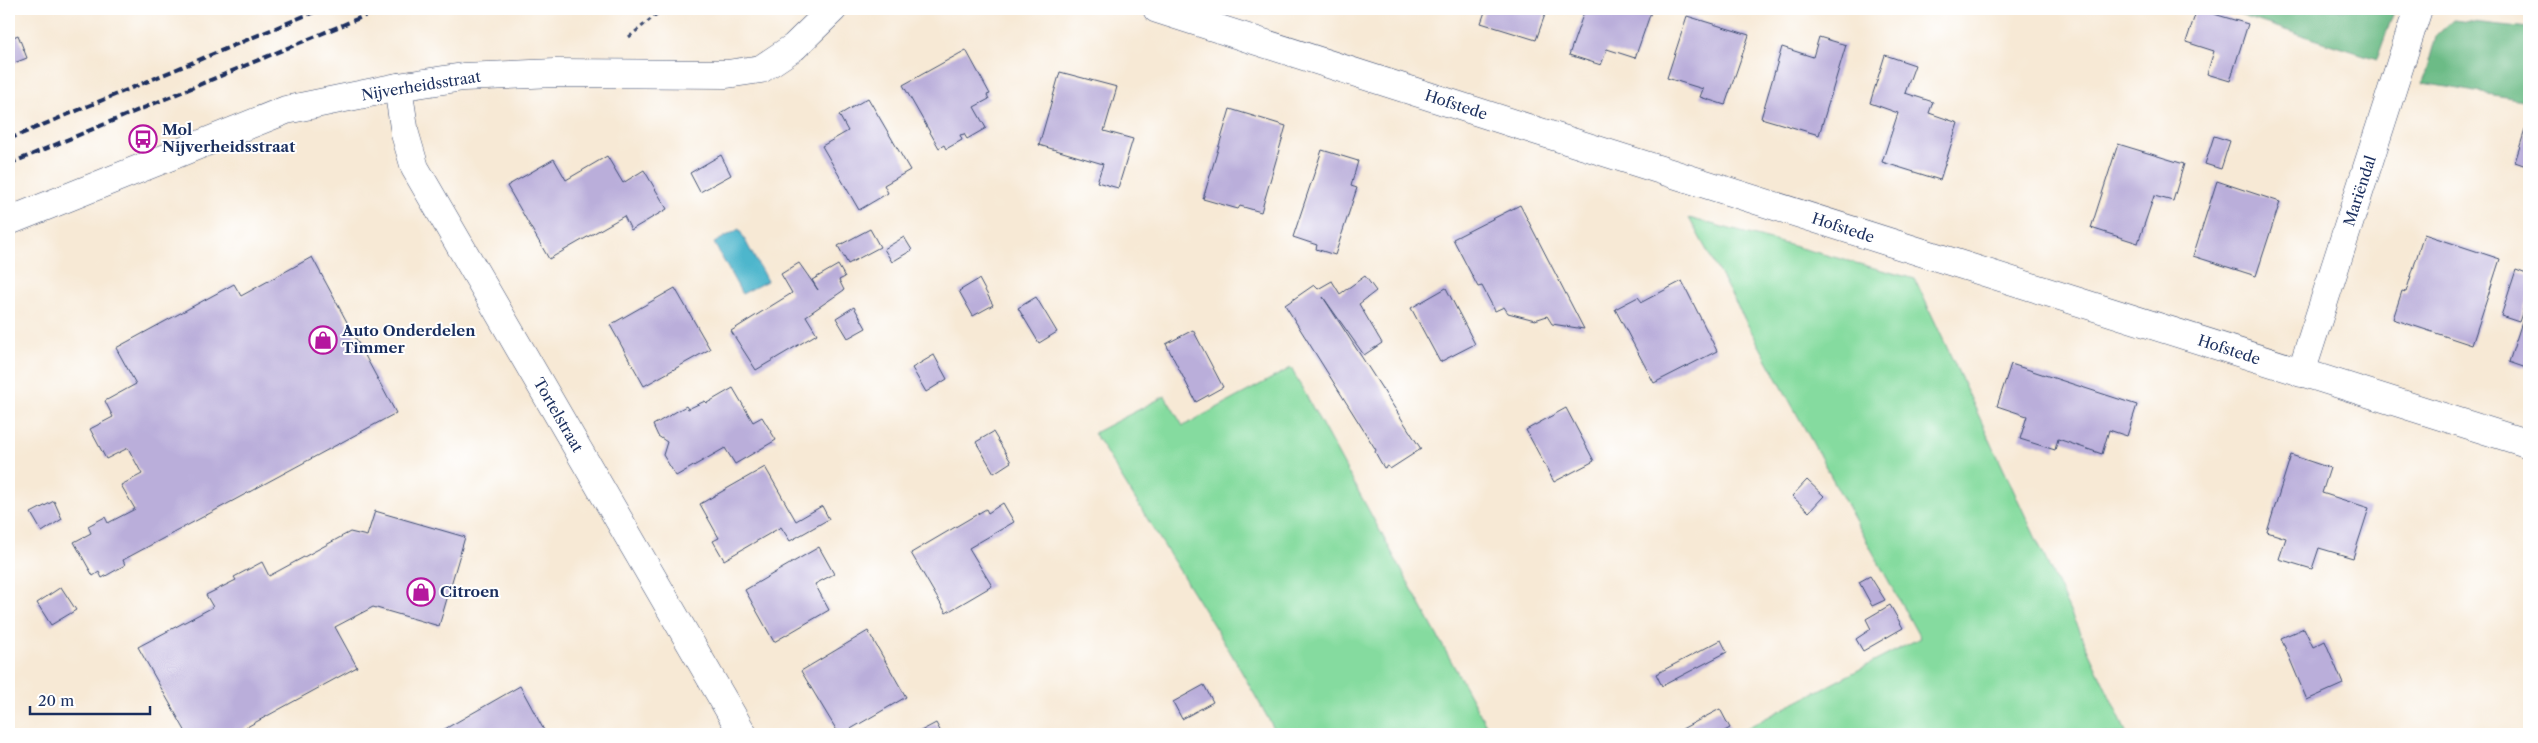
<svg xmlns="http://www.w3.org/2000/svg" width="2538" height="743" font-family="'Libre Caslon Text',serif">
	<rect width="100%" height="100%" fill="#fff"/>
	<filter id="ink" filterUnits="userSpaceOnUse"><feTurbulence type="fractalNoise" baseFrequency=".02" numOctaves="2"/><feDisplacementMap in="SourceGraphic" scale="10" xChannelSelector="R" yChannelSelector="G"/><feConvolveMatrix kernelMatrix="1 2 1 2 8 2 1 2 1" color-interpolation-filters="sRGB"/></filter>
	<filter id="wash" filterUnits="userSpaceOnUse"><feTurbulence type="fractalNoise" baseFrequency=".0096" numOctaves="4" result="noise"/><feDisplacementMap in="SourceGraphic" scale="20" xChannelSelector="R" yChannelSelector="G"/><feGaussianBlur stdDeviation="1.12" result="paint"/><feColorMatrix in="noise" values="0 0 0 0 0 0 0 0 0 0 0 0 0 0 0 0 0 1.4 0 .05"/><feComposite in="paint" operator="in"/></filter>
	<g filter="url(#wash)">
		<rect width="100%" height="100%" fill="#f7e9d5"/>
		<g fill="#85db9f" stroke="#50857e">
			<polygon points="1689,218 1915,279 2127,734 1735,734 1920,638"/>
			<polygon points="1291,368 1491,734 1277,734 1232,655 1094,433 1165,396 1183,426"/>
		</g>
		<g fill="#6cbb86" stroke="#447572">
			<polygon points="2220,9 2395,9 2377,59"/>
			<polygon points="2453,20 2529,28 2529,101 2423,83 2436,36"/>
		</g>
		<polygon fill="#4eb6cc" stroke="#347295" points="739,229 767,281 742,294 714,243"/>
		<g id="blocks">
			<g fill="#baaeda">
				<polygon points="1486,9 1547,9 1536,40 1481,23"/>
				<polygon points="1585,9 1652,9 1635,58 1607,49 1601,65 1569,55"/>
				<polygon points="2197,9 2248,24 2230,81 2207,74 2214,51 2186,42"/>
				<polygon points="1687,16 1749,35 1725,105 1700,97 1703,89 1667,78"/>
				<polygon points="18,35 27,58 9,65 9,39"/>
				<polygon points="1819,37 1846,45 1819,135 1761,118 1782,47 1813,57"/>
				<polygon points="966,50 990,94 987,95 989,99 974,107 986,128 967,139 964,134 960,135 962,140 946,149 944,145 939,148 903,85"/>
				<polygon points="1885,55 1915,65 1905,93 1933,102 1929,113 1958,123 1940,180 1882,162 1898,113 1870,103"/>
				<polygon points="1060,72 1117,87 1104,131 1133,139 1118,188 1097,182 1103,164 1039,145"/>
				<polygon points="868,98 910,170 884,185 888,193 859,210 822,146 848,131 839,115"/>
				<polygon points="1230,109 1286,126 1261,212 1240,206 1238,209 1203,199"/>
				<polygon points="2529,117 2529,167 2515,162"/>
				<polygon points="2214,136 2230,141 2221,169 2205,164"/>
				<polygon points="2118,144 2184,164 2173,201 2154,196 2138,243 2091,228"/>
				<polygon points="1322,150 1358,161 1351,186 1357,188 1335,255 1316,249 1317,245 1293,237"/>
				<polygon points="721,155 731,175 700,192 690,173"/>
				<polygon points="607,156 623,183 644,170 667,209 631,230 624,216 549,259 507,186 554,159 566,180"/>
				<polygon points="2217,181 2280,202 2256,276 2193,256"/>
				<polygon points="1520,205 1584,329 1552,324 1547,316 1535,320 1508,313 1504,307 1495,311 1482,286 1478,287 1453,239"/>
				<polygon points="870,229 880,247 848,264 838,246"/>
				<polygon points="2424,234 2500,259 2472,345 2393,319 2402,291 2406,292"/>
				<polygon points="904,237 912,250 892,262 884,249"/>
				<polygon points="312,257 396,413 123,560 125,565 102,578 99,572 93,576 74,542 91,533 88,526 105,517 108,523 135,509 121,485 142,474 128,448 106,459 90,429 113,417 105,401 136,384 116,348 234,284 241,296"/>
				<polygon points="799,263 818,290 812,280 838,265 845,277 839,280 844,290 806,316 817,334 756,370 731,331 792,293 781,274"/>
				<polygon points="2516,270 2529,275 2529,293 2519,322 2501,316"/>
				<polygon points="1365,276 1376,291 1359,304 1382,343 1364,355 1323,297 1421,449 1390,469 1388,466 1384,468 1375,452 1376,450 1285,305 1314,285 1318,289 1332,281 1340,294"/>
				<polygon points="979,279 993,305 973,316 959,291"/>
				<polygon points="1682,281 1717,351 1654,383 1615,309 1638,297 1642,302"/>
				<polygon points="675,288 710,349 644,386 610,325"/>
				<polygon points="1446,288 1475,344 1440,362 1411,308"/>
				<polygon points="1036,297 1057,332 1039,343 1018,308"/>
				<polygon points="854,307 866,328 848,338 836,318"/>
				<polygon points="2522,322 2529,324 2529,369 2509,362"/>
				<polygon points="1193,330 1223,387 1196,402 1166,344"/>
				<polygon points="934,355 947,379 926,392 912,368"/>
				<polygon points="2011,364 2137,405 2127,436 2109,430 2102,454 2058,439 2055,450 2020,439 2027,416 1997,406"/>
				<polygon points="733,388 753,422 762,417 776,440 735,464 725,448 676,476 663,455 667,442 658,436 653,425 686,406 688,409 705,401 707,403"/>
				<polygon points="1566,408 1594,461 1554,482 1526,430"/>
				<polygon points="993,432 1011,462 994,473 976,442"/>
				<polygon points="2291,455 2330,468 2322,493 2369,508 2353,558 2319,548 2312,569 2279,559 2286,538 2267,532"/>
				<polygon points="765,467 796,521 822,506 829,519 790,541 781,527 724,560 713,541 719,538 700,504"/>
				<polygon points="1807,480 1824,496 1809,512 1792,496"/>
				<polygon points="54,501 62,519 42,532 31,513"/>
				<polygon points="1003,503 1014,522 969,548 992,586 946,613 911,553 986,509 988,513"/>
				<polygon points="375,511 465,537 439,626 373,607 335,627 357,667 234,734 187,734 138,647 213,607 206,595 236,580 234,577 262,562 269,576 350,532 367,536"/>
				<polygon points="819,547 834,574 815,584 829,610 774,642 745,590"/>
				<polygon points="1870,576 1885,600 1872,606 1859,582"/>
				<polygon points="61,587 76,610 51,625 37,603"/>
				<polygon points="1890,605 1903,628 1863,651 1856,639 1871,629 1866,619"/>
				<polygon points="2304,628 2313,647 2325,641 2343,684 2307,700 2281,638"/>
				<polygon points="868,631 906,697 842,734 839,734 801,671"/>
				<polygon points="1721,640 1727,652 1662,686 1656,674"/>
				<polygon points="1204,685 1213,702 1182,719 1173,702"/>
				<polygon points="520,686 546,734 436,734"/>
				<polygon points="1720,709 1730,728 1719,734 1685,734 1682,729"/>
				<polygon points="936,723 942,734 915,734"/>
			</g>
		</g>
	</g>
	<g filter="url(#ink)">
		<use href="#blocks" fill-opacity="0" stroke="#3c4b70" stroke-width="1"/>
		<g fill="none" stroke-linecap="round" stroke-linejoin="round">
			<g stroke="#3c4b70" stroke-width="29">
				<g id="minor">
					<polyline points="398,87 405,134 415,168 743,734"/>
					<polyline points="2301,373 2418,9"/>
				</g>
			</g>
			<g stroke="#3c4b70" stroke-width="29">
				<polyline id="tertiary" points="1157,9 1531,129 2529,444"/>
			</g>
			<g stroke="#3c4b70" stroke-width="29">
				<polyline id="primary" points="9,221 286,110 398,87 463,77 555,73 727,74 761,69 794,47 833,9"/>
			</g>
			<polyline stroke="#3c4b70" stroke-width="3" stroke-dasharray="4 4" stroke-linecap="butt" points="629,37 663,9"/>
			<use href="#minor" stroke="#fff" stroke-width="28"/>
			<use href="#tertiary" stroke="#fff" stroke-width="28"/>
			<use href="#primary" stroke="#fff" stroke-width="28"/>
			<g stroke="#1b2f5e" stroke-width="4" stroke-dasharray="8 4" stroke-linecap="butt">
				<polyline points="9,139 321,9"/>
				<polyline points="9,164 381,9"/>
			</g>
		</g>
	</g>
	<defs>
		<g id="bus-ring" transform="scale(1.4375)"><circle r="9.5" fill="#fff" stroke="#b5179e" stroke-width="1.5"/><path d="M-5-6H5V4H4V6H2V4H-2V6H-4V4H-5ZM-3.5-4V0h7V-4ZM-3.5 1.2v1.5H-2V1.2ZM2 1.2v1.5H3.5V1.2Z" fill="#b5179e"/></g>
		<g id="shop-ring" transform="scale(1.4375)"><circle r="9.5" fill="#fff" stroke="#b5179e" stroke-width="1.5"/><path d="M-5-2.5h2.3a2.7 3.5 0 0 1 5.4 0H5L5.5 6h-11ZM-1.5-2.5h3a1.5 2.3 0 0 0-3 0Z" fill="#b5179e"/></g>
	</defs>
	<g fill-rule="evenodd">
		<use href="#bus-ring" x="143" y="139"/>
		<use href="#shop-ring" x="323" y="340"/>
		<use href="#shop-ring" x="421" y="592"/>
	</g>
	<g text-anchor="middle" stroke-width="4" stroke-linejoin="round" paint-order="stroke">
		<g font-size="15" fill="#1b2f5e" stroke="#fff">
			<text transform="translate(421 86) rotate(-9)" y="5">Nijverheidsstraat</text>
			<text transform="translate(1456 105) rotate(18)" y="5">Hofstede</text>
			<text transform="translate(2360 191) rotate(-72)" y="5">Mariëndal</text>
			<text transform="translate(1843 228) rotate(18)" y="5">Hofstede</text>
			<text transform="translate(2229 350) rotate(18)" y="5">Hofstede</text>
			<text transform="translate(558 415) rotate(60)" y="5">Tortelstraat</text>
		</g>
		<g font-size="15" font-weight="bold" fill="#1b2f5e" stroke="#fff" text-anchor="start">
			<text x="162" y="135">Mol<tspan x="162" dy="17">Nijverheidsstraat</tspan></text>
			<text x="342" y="336">Auto Onderdelen<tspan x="342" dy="17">Timmer</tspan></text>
			<text x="440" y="597">Citroen</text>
		</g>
	</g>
	<rect width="2538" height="743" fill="none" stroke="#fff" stroke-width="30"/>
	<path d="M30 706v8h120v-8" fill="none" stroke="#1b2f5e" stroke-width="2.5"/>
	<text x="38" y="706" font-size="15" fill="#1b2f5e" stroke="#ffffff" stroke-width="4" paint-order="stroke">20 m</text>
</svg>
